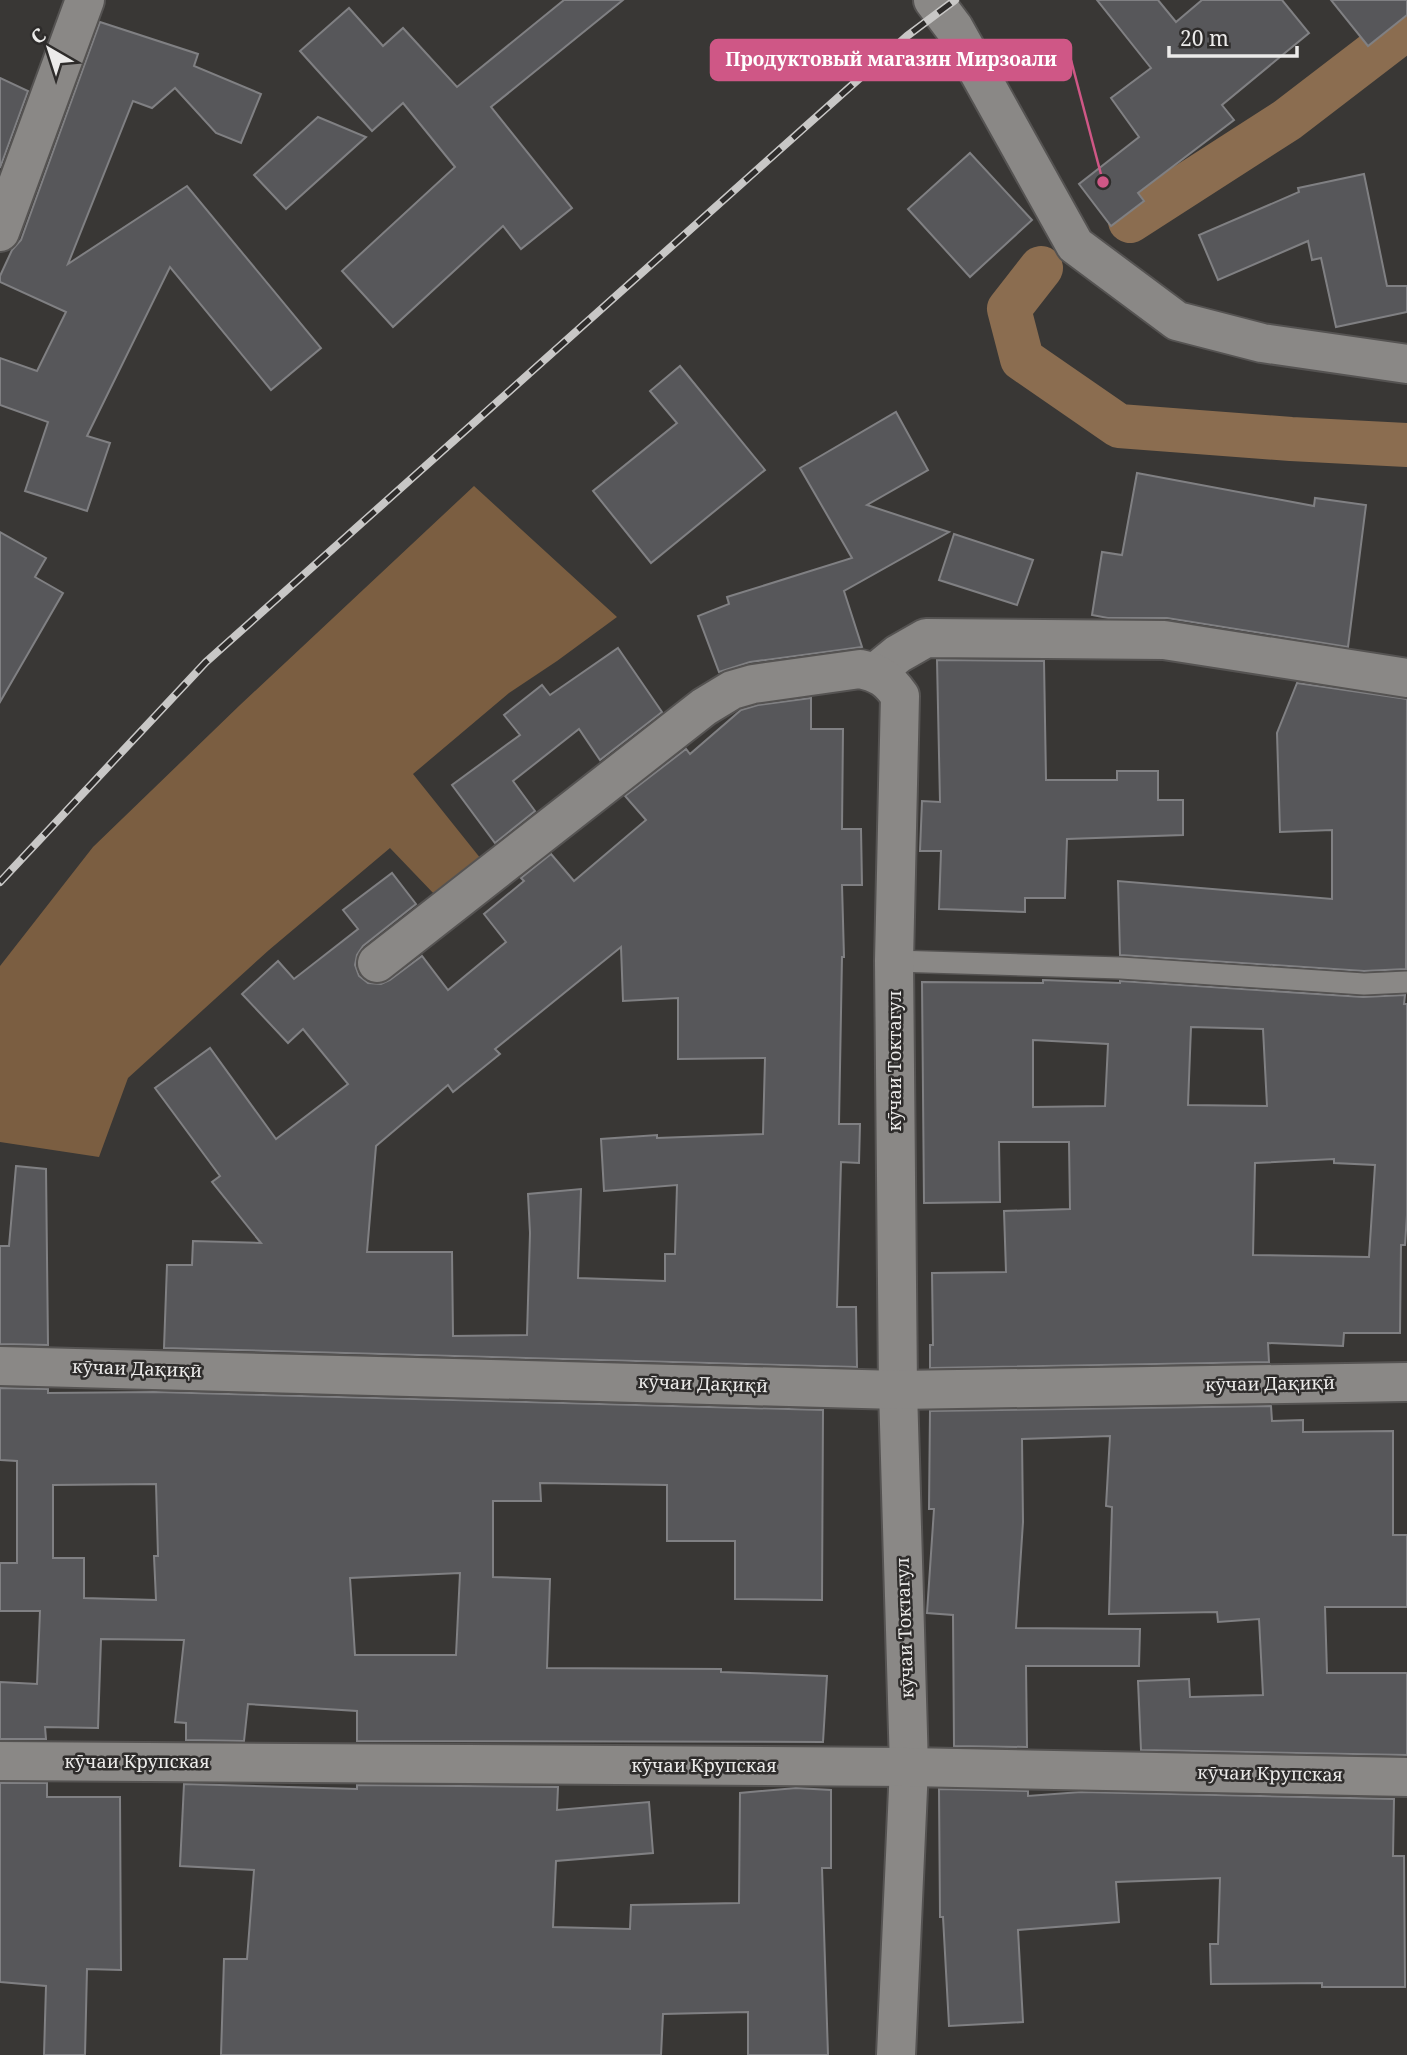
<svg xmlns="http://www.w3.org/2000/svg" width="1407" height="2055" font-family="'Noto Serif',serif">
	<rect width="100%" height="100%" fill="#393735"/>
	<polygon fill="#7b5e41" points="474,486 617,617 557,661 509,693 413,774 481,859 436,896 390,848 269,950 128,1078 99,1157 0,1142 0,966 93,847 240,705"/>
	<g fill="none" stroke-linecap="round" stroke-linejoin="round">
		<g stroke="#8b6d50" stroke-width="44">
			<polyline points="1130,221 1287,120 1407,28"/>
			<polyline points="1041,268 1009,309 1022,359 1119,426 1291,439 1407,445"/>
		</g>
	</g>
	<g fill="#57575a" stroke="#808083" stroke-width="2" fill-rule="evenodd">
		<polygon points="564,0 623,0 491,107 572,208 521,249 503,226 393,327 342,271 455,167 403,103 372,131 300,51 349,8 383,46 403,28 457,87"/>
		<polygon points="1097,0 1158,0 1176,22 1202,0 1282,0 1309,33 1222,105 1234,120 1138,193 1144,201 1111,226 1079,184 1139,137 1111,98 1151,68"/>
		<polygon points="1331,0 1407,0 1407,15 1368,46"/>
		<polygon points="100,22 198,54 194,66 261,94 241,143 216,133 175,88 152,108 133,101 68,264 187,186 321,348 271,390 170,267 87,436 110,443 87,511 25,491 48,422 0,405 0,358 37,371 66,312 0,282 0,276 12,250 21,240"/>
		<polygon points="0,78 28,91 0,168"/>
		<polygon points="318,117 366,137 286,209 254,175"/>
		<polygon points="970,153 1032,220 970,277 908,209"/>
		<polygon points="1364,174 1387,286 1407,286 1407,312 1336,327 1321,258 1312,260 1308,241 1218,280 1199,235 1299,192 1298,188"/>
		<polygon points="680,366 765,470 651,563 593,491 677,423 650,391"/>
		<polygon points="896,412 928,470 867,505 949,532 844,591 862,647 750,662 719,672 698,616 729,604 727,597 852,558 800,468"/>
		<polygon points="1137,473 1314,506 1315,498 1366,505 1348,647 1167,618 1108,618 1092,615 1102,552 1122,555"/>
		<polygon points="0,532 46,558 35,577 63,593 0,702"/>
		<polygon points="954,534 1033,560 1017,605 939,580"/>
		<polygon points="618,648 662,712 600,760 579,729 513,781 535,811 495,843 452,785 520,735 504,715 542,685 550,695"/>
		<polygon points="937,660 1044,661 1046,780 1117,780 1117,771 1158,771 1158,800 1183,800 1183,835 1067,839 1065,898 1025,898 1025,912 939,909 941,851 920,851 922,801 940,802"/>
		<polygon points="1297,683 1407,699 1406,969 1364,971 1120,955 1118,881 1332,899 1332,830 1280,832 1277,733"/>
		<path d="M811 698V729H843L842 829H861L862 885H842L844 957H842L839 1124H860L859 1163 841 1162 837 1307H856L857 1367 164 1348 167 1265H192L193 1241 261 1243 212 1182 220 1176 155 1088 210 1048 276 1139 348 1084 303 1029 288 1043 242 994 278 961 294 979 358 929 343 910 392 873 416 904 363 946 357 955 355 965 359 976 368 983 381 984 390 980 422 956 448 990 506 942 484 914 524 881 521 878 551 854 574 881 646 820 625 796 686 749 690 754 741 710 758 705ZM621 947 623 1001 678 998V1059L765 1058 763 1134 657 1138V1135L601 1139 604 1191 677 1185 675 1254H665V1281L578 1278 581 1189 528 1194 530 1233 527 1335 453 1336 452 1252H367L376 1146 448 1085 453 1092 500 1054 495 1049Z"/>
		<path d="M1043 980 1120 983V981L1363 997 1405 995 1404 1004H1407V1215L1405 1245H1401L1400 1333H1344L1343 1346 1268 1343 1269 1362 930 1368V1345H933L932 1273 1006 1272 1004 1211 1070 1209 1069 1142H999L1000 1202 924 1203 922 982 1043 983ZM1191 1027 1263 1029 1267 1106 1188 1105ZM1033 1040 1108 1044 1105 1106 1033 1107ZM1334 1159V1163L1375 1165 1369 1257 1253 1255 1255 1163Z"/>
		<polygon points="16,1166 46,1169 48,1345 0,1344 0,1246 9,1246"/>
		<path d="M0 1388 48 1389V1393L156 1392 823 1410 822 1600 735 1599V1541H667V1485L540 1483 541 1501H493V1577L550 1579 547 1668 721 1669V1672L827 1676 823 1742 357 1741V1711L248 1704 244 1741 186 1740V1723L175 1722 184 1640 101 1639 98 1728 45 1727 46 1739H0V1682L37 1684 40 1611H0V1563H17V1461L0 1460ZM156 1484 158 1556H154L156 1600 84 1598V1558H53V1485ZM460 1573 456 1655H355L350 1578Z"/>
		<polygon points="1271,1406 1272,1421 1303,1420 1303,1432 1393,1431 1393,1535 1407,1535 1407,1607 1325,1607 1327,1673 1407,1673 1407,1755 1141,1750 1138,1681 1189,1679 1190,1697 1263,1695 1259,1619 1218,1622 1217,1612 1109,1614 1112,1507 1106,1506 1110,1436 1022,1439 1023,1522 1016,1628 1140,1629 1139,1666 1026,1666 1027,1747 954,1746 953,1615 927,1613 934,1509 929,1509 930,1411"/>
		<polygon points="0,1783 47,1783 47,1797 120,1797 121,1970 87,1969 85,2055 44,2055 46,1986 0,1982"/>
		<polygon points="184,1784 357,1789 357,1785 558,1787 557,1810 649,1802 653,1853 556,1861 553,1927 630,1929 631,1905 739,1903 740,1793 796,1788 831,1790 831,1868 822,1868 828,2055 748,2055 748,2012 663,2014 661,2055 221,2055 224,1959 247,1959 254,1870 180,1866"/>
		<polygon points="939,1789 1028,1791 1028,1796 1081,1792 1394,1799 1393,1856 1404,1856 1405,1987 1322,1987 1322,1983 1211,1984 1210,1944 1218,1944 1220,1878 1116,1882 1119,1922 1018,1930 1023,2022 949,2026 943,1917 940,1917"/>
	</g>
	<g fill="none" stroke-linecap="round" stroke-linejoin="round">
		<g stroke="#555352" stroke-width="24">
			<polyline id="service" points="894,961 1121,968 1364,984 1407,982"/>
		</g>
		<g stroke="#555352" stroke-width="42">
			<g id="minor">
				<polyline points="933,0 954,28 1075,245 1177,321 1262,343 1407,364"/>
				<polyline points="0,232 85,0"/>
				<polyline points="876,672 898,654 926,638 1164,640 1407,678"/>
				<path d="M377 963 704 707 732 690 753 684 860 669C880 673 889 680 900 696L894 961 898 1390 909 1767 896 2055"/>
				<polyline points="0,1366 898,1390 1407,1382"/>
				<polyline points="0,1761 909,1767 1407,1777"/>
			</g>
		</g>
		<use href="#service" stroke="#8a8886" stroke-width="21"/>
		<use href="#minor" stroke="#8a8886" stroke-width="38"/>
		<g stroke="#c8c7c6" stroke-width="8">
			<polyline id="rail" points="0,882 206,662 907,36 955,0"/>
		</g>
		<use href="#rail" stroke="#2e2c2b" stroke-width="5" stroke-dasharray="16" stroke-linecap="butt"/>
	</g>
	<g text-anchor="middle" stroke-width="5" stroke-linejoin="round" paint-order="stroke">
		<g font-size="18" fill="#ecebea" stroke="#2e2c2b">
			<text transform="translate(895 1061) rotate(-90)" y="6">кӯчаи Токтагул</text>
			<text transform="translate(137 1369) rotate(2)" y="6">кӯчаи Дақиқӣ</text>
			<text transform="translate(703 1384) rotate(2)" y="6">кӯчаи Дақиқӣ</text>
			<text transform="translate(1270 1384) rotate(-1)" y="6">кӯчаи Дақиқӣ</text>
			<text transform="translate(905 1628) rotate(-92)" y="6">кӯчаи Токтагул</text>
			<text x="137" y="1768">кӯчаи Крупская</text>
			<text x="704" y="1772">кӯчаи Крупская</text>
			<text transform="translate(1270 1774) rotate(1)" y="6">кӯчаи Крупская</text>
		</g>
	</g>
	<path fill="none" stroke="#cf5786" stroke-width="2.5" d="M1103 182L1071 60"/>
	<circle fill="#cf5786" stroke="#2e2c2b" stroke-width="2.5" cx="1103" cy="182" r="7"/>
	<rect fill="#cf5786" stroke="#cf5786" stroke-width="2.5" x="711" y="40" width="360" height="40" rx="7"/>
	<g font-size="19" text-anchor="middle" font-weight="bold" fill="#fff">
		<text x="891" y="66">Продуктовый магазин Мирзоали</text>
	</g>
	<g transform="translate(49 49) rotate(321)" stroke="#2e2c2b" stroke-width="5" paint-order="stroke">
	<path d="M0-5L12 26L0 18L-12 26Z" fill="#ecebea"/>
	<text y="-10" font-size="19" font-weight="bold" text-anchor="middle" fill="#ecebea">С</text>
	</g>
	<path d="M1169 46v10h128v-10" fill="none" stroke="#ecebea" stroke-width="3.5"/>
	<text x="1180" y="46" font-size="21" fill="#ecebea" stroke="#2e2c2b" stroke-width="5" paint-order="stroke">20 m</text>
</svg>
